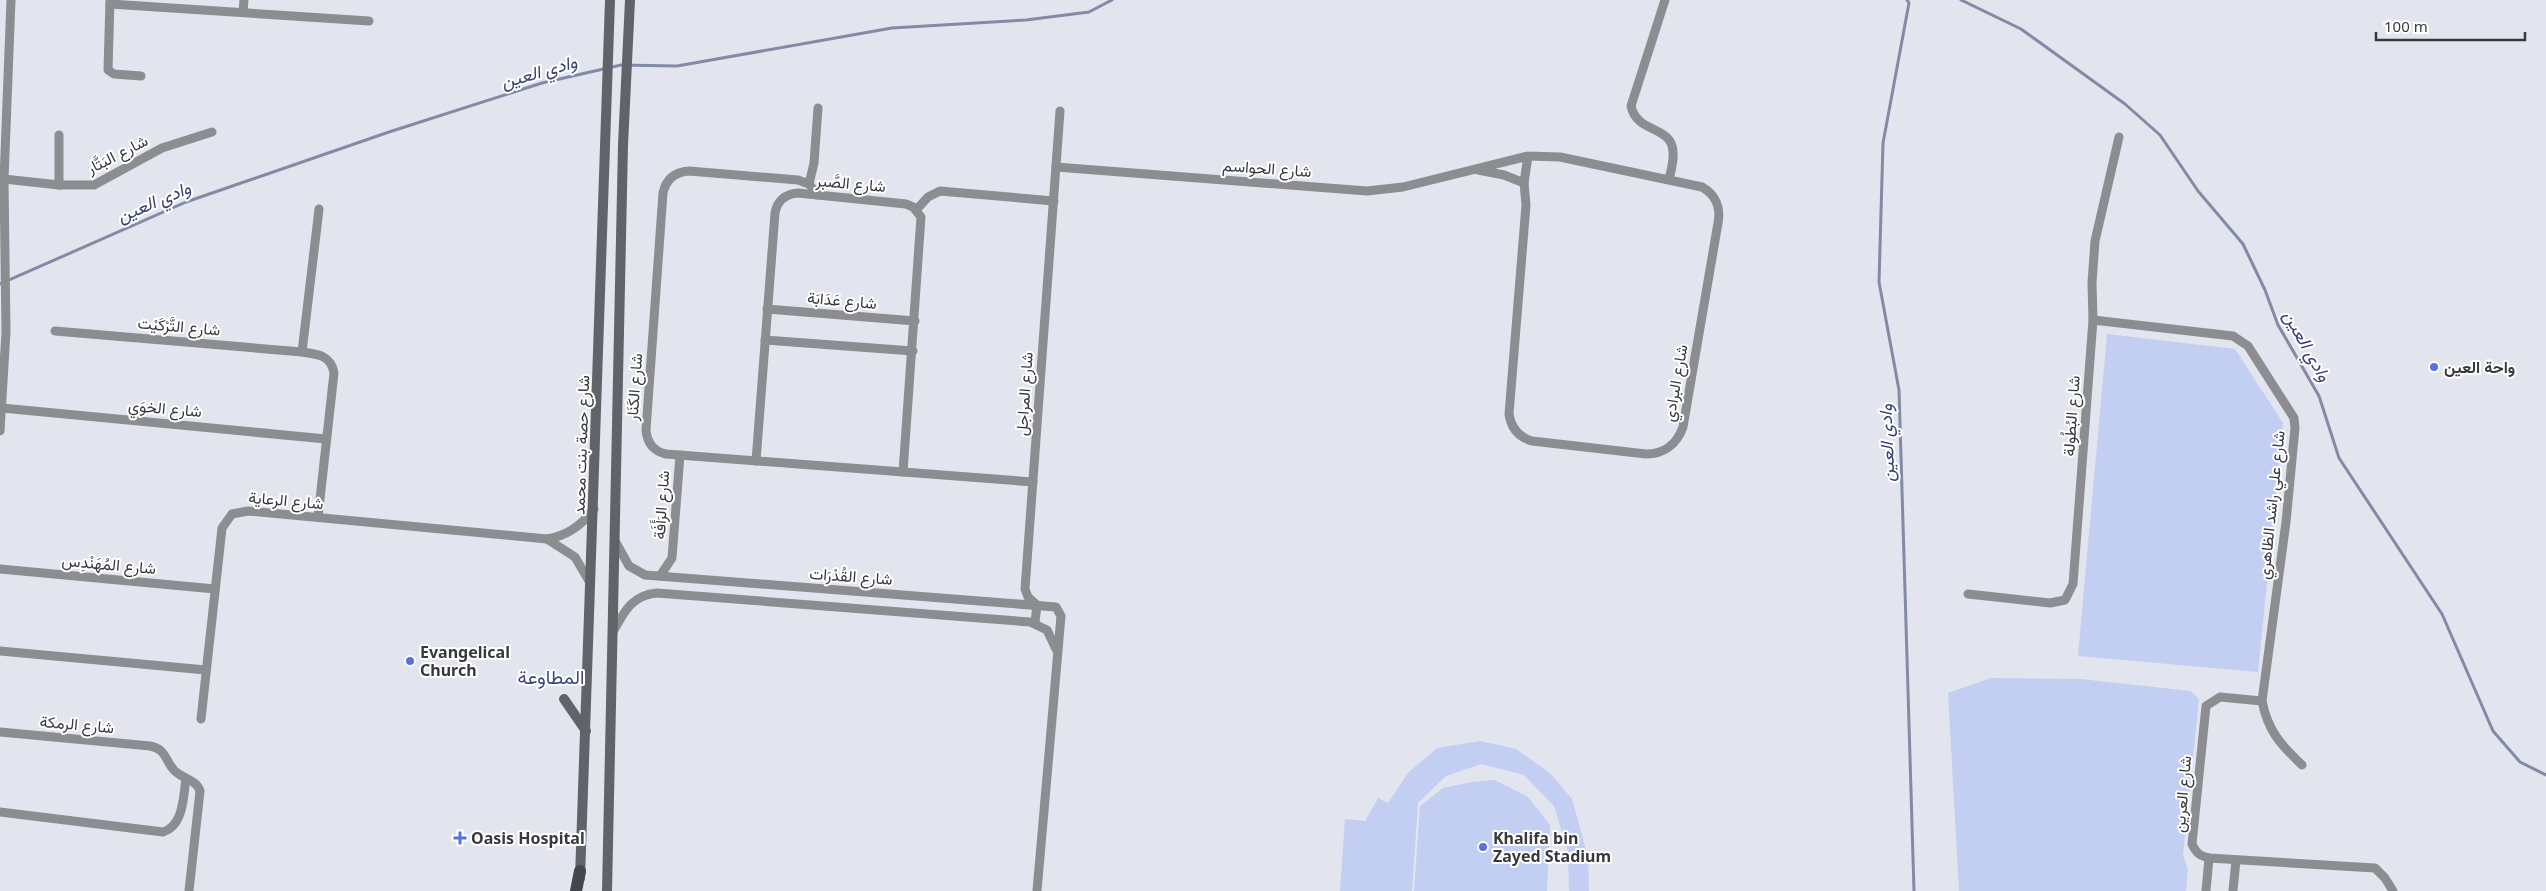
<svg xmlns="http://www.w3.org/2000/svg" width="2546" height="891" font-family="'Noto Sans',Vazirmatn,sans-serif">
	<rect width="100%" height="100%" fill="#e2e5ed"/>
	<g fill="#c3cef3">
		<polygon points="2107,334 2235,349 2283,423 2258,672 2078,656"/>
		<polygon points="1991,678 2081,679 2190,691 2199,699 2183,855 2188,869 2186,891 1959,891 1948,693"/>
		<polygon points="1480,741 1516,749 1550,773 1572,799 1588,857 1589,891 1569,891 1568,852 1554,806 1524,775 1481,764 1446,776 1418,803 1412,891 1340,891 1345,819 1365,821 1378,798 1388,803 1408,773 1437,748"/>
		<polygon points="1495,780 1528,797 1550,825 1547,891 1414,891 1420,806 1443,788 1471,782"/>
	</g>
	<g fill="none" stroke-linecap="round" stroke-linejoin="round">
		<g stroke="#828aa5" stroke-width="3">
			<polyline points="1907,0 1909,3 1883,143 1879,282 1899,390 1914,891"/>
			<polyline points="1961,0 2021,29 2125,104 2160,135 2198,191 2243,244 2265,290 2278,325 2319,396 2339,458 2442,614 2493,731 2520,762 2546,775"/>
			<polyline points="0,284 186,202 389,132 542,83 621,65 677,66 892,28 1026,20 1089,12 1112,0"/>
		</g>
		<g stroke="#8c8d90" stroke-width="9">
			<polyline points="110,0 108,70 114,74 141,76"/>
			<path d="M1665 0 1631 106C1637 134 1672 125 1673 152 1674 161 1671 171 1669 179"/>
			<polyline points="110,4 369,21"/>
			<polyline points="243,12 244,0"/>
			<polyline points="59,135 59,185"/>
			<path d="M1056 167 1367 191 1403 187 1528 156 1560 157 1702 187C1716 195 1721 208 1718 223L1683 427C1677 444 1664 454 1646 454L1532 441C1519 437 1511 428 1509 414L1526 205 1524 183 1528 156"/>
			<polyline points="1478,170 1504,175 1524,183"/>
			<polyline points="4,179 59,185 94,185 162,148 212,132"/>
			<polyline points="809,184 814,163 818,108"/>
			<path d="M818 195 809 184 798 180 689 171C675 172 666 179 663 193L646 430C647 442 653 451 666 454L1033 482"/>
			<polyline points="917,209 928,197 940,191 1054,201"/>
			<polyline points="767,309 915,321"/>
			<path d="M2093 320 2233 336 2248 346 2294 418 2295 428 2286 522 2262 701C2268 731 2280 744 2302 765"/>
			<path d="M55 331 302 352C317 354 331 355 334 373L318 517"/>
			<polyline points="765,340 913,351"/>
			<polyline points="302,352 319,209"/>
			<polyline points="2,408 326,439"/>
			<polyline points="0,431 6,332 4,179 11,0"/>
			<path d="M756 461 775 213C777 201 785 194 798 193L906 204 913 207 921 217 903 472"/>
			<polyline points="547,539 575,557 589,581"/>
			<polyline points="615,541 629,566 645,575 1056,607 1061,616 1037,891"/>
			<polyline points="0,569 215,589"/>
			<polyline points="660,576 672,558 680,455"/>
			<polyline points="1968,594 2050,603 2065,600 2073,584 2093,320 2092,283 2095,241 2119,137"/>
			<polyline points="1035,622 1037,605 1028,597 1025,589 1060,111"/>
			<path d="M613 632C624 612 632 595 657 593L1030 622 1047 630 1056 649"/>
			<polyline points="0,651 206,670"/>
			<path d="M2262 701 2220 697 2206 706 2192 844C2196 853 2200 856 2209 858L2375 868 2385 878 2393 891"/>
			<path d="M201 719 222 528 232 514 248 511 547 539C567 536 582 525 594 509"/>
			<path d="M0 732 150 746C167 749 165 762 175 771 183 779 197 780 200 791L189 891"/>
			<path d="M0 812 163 832C184 825 183 797 186 779"/>
			<polyline points="2206,891 2209,858"/>
			<polyline points="2233,891 2236,860"/>
		</g>
		<g stroke="#616368" stroke-width="10">
			<polyline points="564,699 586,731"/>
			<polyline points="580,878 610,0"/>
			<polyline points="607,891 623,145 630,0"/>
		</g>
		<polyline stroke="#44464c" stroke-width="12" points="576,891 580,871"/>
	</g>
	<g fill="#586fe5" stroke="#fff" stroke-width="2">
		<circle cx="2434" cy="367" r="5"/>
		<circle cx="410" cy="661" r="5"/>
		<path d="M457.5 830.5h5v5h5v5h-5v5h-5v-5h-5v-5h5z"/>
		<circle cx="1483" cy="847" r="5"/>
	</g>
	<g text-anchor="middle" stroke-width="4" stroke-linejoin="round" paint-order="stroke">
		<g font-size="16" fill="#38393c" stroke="#fff">
			<text transform="translate(117 154) rotate(-27)" y="6">شارع البَتَّار</text>
			<text transform="translate(1267 168) rotate(4)" y="6">شارع الحواسم</text>
			<text transform="translate(851 183) rotate(5)" y="6">شارع الصَّبر</text>
			<text transform="translate(842 300) rotate(5)" y="6">شارع عَدَابَة</text>
			<text transform="translate(179 326) rotate(5)" y="6">شارع التَّرْكَيْت</text>
			<text transform="translate(1675 383) rotate(-80)" y="6">شارع البرادي</text>
			<text transform="translate(634 387) rotate(-86)" y="6">شارع الكَنَار</text>
			<text transform="translate(1024 394) rotate(-86)" y="6">شارع المراجل</text>
			<text transform="translate(165 408) rotate(5)" y="6">شارع الخوَي</text>
			<text transform="translate(2071 416) rotate(-86)" y="6">شارع البُطُولة</text>
			<text transform="translate(581 445) rotate(-88)" y="6">شارع حصة بنت محمد</text>
			<text transform="translate(286 500) rotate(5)" y="6">شارع الرعاية</text>
			<text transform="translate(661 505) rotate(-86)" y="6">شارع الرَأَفَة</text>
			<text transform="translate(2271 505) rotate(-84)" y="6">شارع علي راشد الظاهري</text>
			<text transform="translate(109 564) rotate(5)" y="6">شارع المُهَنْدِس</text>
			<text transform="translate(851 576) rotate(4)" y="6">شارع القُدْرَات</text>
			<text transform="translate(77 724) rotate(5)" y="6">شارع الرمكة</text>
			<text transform="translate(2182 794) rotate(-85)" y="6">شارع العرين</text>
		</g>
		<g font-size="16" font-weight="bold" fill="#38393c" stroke="#fff" text-anchor="start">
			<text x="2444" y="373">واحة العين</text>
			<text x="420" y="658">Evangelical<tspan x="420" dy="18">Church</tspan></text>
			<text x="471" y="844">Oasis Hospital</text>
			<text x="1493" y="844">Khalifa bin<tspan x="1493" dy="18">Zayed Stadium</tspan></text>
		</g>
		<g font-size="18" font-style="italic" fill="#374374" stroke="#fff">
			<text transform="translate(539 72) rotate(-16)" y="6">وادي العين</text>
			<text transform="translate(154 202) rotate(-23)" y="6">وادي العين</text>
			<text transform="translate(2307 346) rotate(61)" y="6">وادي العين</text>
			<text transform="translate(1887 443) rotate(-92)" y="6">وادي العين</text>
		</g>
		<g font-size="19" fill="#384681" stroke="#fff">
			<text x="551" y="684">المطاوعة</text>
		</g>
	</g>
	<path d="M2376 32v8h149v-8" fill="none" stroke="#38393c" stroke-width="2.5"/>
	<text x="2384" y="32" font-size="15" fill="#38393c" stroke="#ffffff" stroke-width="4" paint-order="stroke">100 m</text>
</svg>
